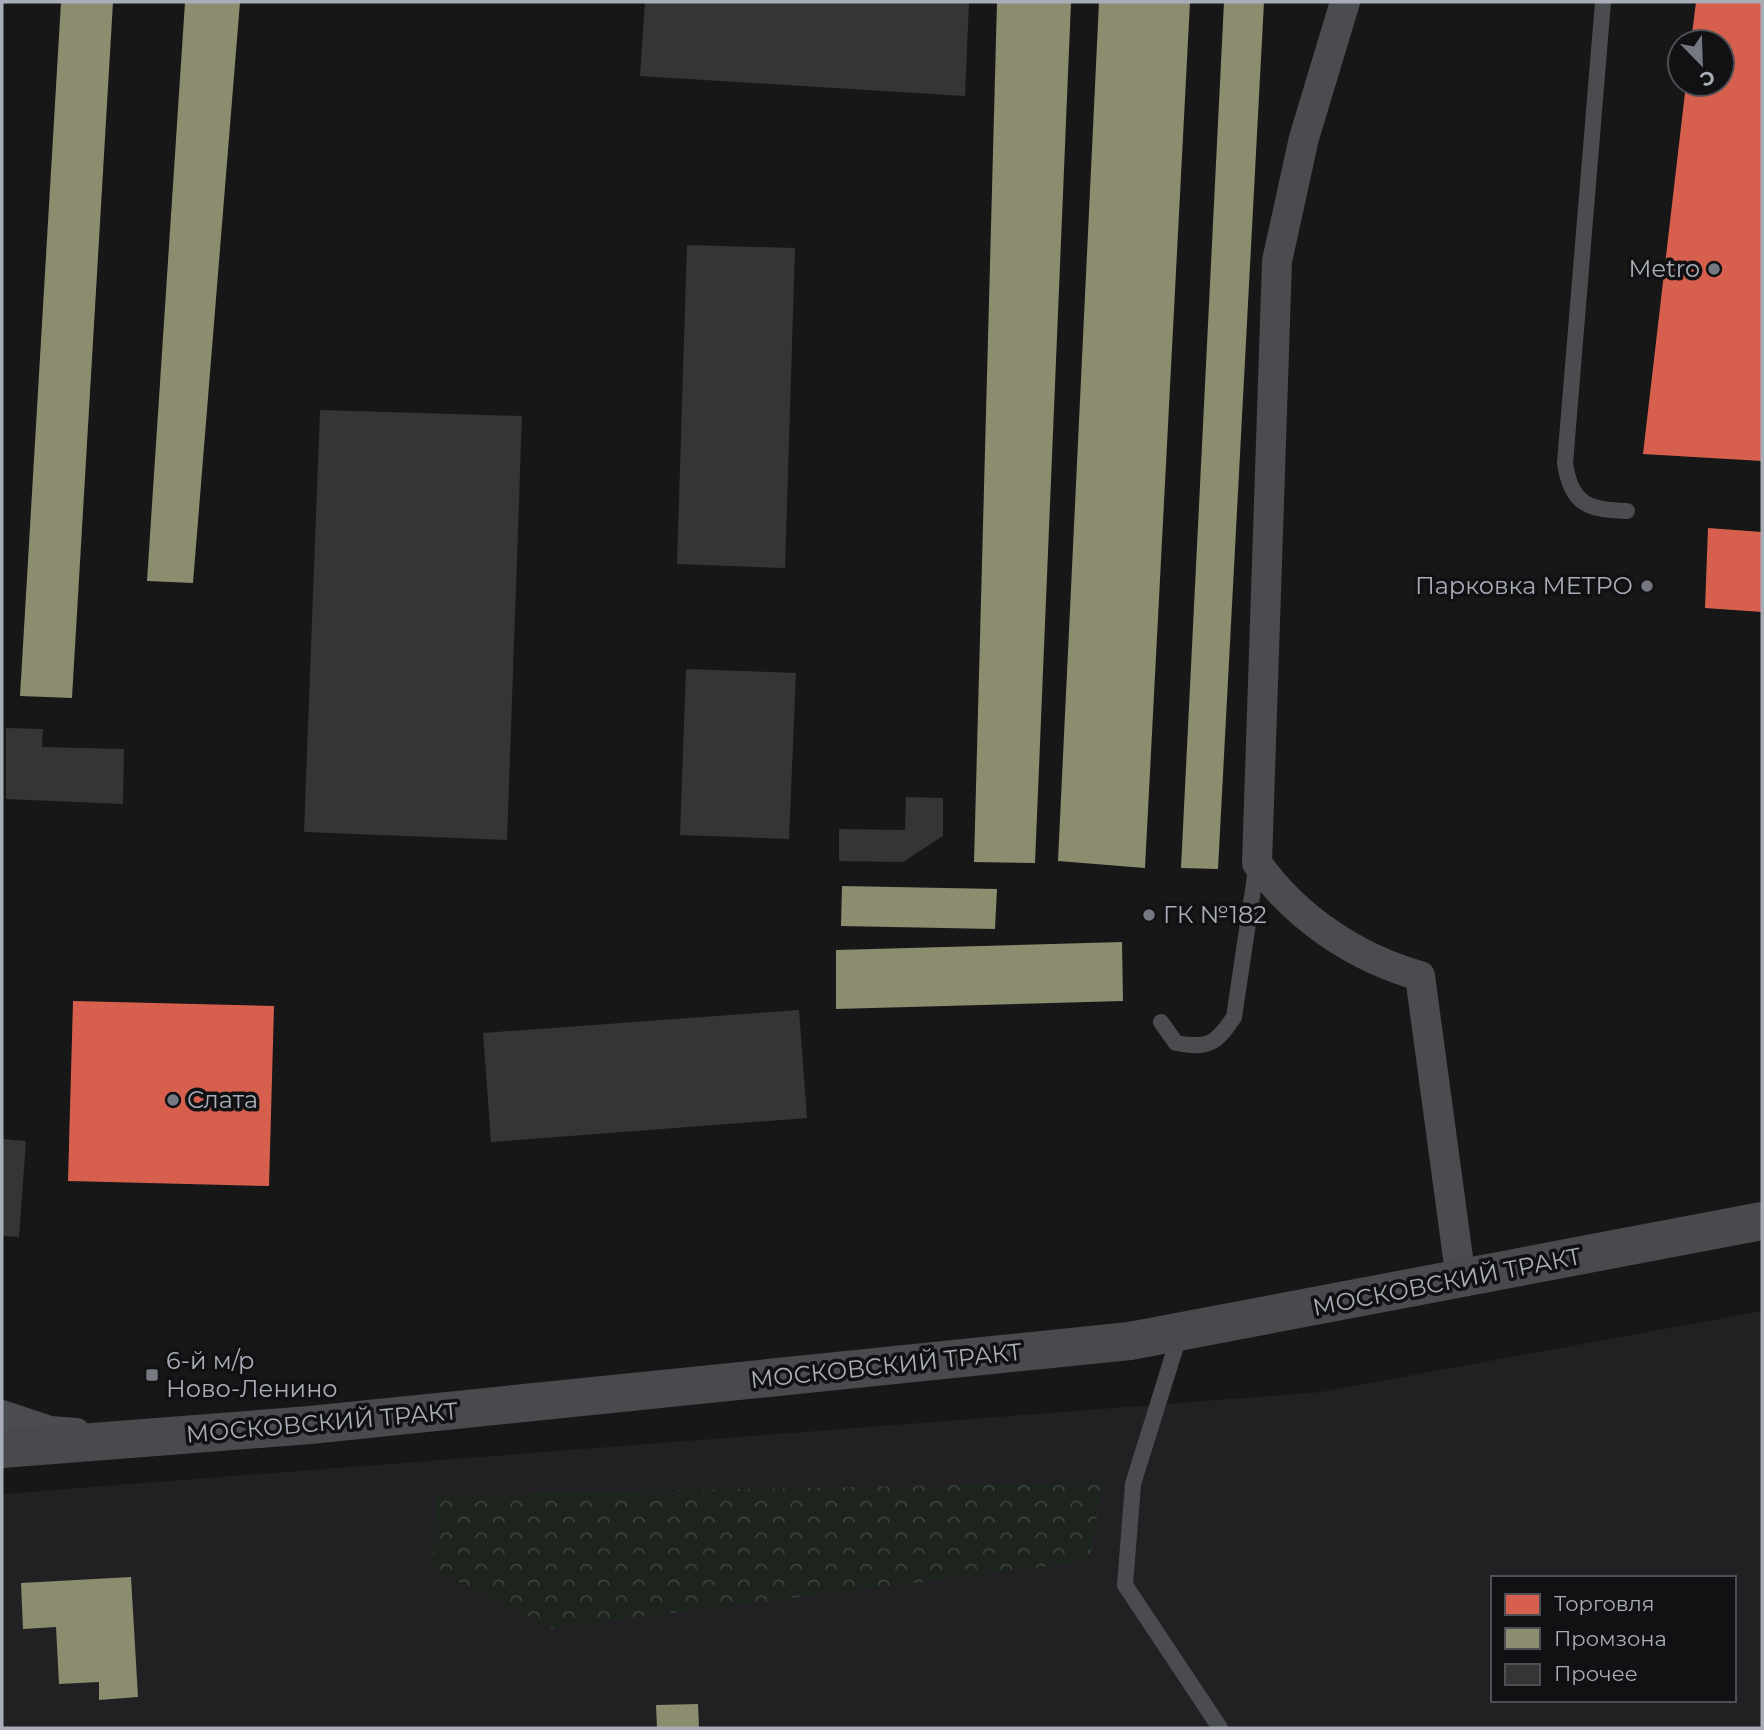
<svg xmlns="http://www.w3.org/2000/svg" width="1764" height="1730" font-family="Montserrat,sans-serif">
	<defs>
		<pattern id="forest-crowns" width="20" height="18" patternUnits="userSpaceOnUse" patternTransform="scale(1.75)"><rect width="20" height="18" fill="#1d241e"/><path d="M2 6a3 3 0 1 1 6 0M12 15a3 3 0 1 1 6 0" fill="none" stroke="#3b413d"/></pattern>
	</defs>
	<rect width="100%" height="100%" fill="#171717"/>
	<path fill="#212123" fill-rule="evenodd" d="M1762 1311V1728H2V1494L1321 1392ZM1493 1578H1734V1700H1493Z"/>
	<polygon fill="url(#forest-crowns)" points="1103,1482 1089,1561 552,1628 433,1569 436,1495"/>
	<g fill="#d6604d">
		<polygon points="1696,2 1762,2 1762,461 1643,454 1686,84 1722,84 1722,42 1691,42"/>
		<polygon points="1708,528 1762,532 1762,612 1705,608"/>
		<polygon points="73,1001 274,1006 269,1186 68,1181"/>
	</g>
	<g fill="#8c8c6e">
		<polygon points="61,2 113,2 72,698 20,696"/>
		<polygon points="185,2 240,2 193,583 147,581"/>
		<polygon points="997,2 1071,2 1035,863 974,862"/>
		<polygon points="1099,2 1190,2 1145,868 1058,861"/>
		<polygon points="1224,2 1264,2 1218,869 1181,868"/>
		<polygon points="842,886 997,889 995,929 841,926"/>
		<polygon points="1122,942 1123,1001 836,1009 836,950"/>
		<polygon points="131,1577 138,1697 99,1700 99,1682 59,1684 56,1627 23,1629 21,1583"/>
		<polygon points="698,1704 699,1728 657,1728 656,1705"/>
	</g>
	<g fill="#353536">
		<polygon points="645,2 969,2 965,96 640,76"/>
		<polygon points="687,245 795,248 785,568 677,564"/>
		<polygon points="320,410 522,416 507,840 304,832"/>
		<polygon points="686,669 796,673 789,839 680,835"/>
		<polygon points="6,728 43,729 42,747 124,749 123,804 6,799"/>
		<polygon points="906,797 943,798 943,836 903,862 839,861 839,829 905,830"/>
		<polygon points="799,1010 807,1118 491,1142 483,1033"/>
		<polygon points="2,1139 26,1141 19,1237 2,1236"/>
	</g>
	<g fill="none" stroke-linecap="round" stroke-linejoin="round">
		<g stroke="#4b4c50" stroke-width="16">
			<path d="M1603 2 1565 463C1571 505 1589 510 1627 511"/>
			<path d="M1161 1022 1176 1043C1208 1049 1216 1044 1234 1017L1257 863"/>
			<polyline points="1180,1333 1133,1484 1125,1585 1220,1728"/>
		</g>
		<g stroke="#4b4c50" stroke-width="30">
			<path d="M1345 2 1304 138 1277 261 1257 863C1296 918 1356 958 1420 976L1461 1280"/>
			<polyline points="2,1415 50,1431 76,1433"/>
		</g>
		<polyline stroke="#4a4a4e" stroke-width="38" points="2,1449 310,1425 1130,1341 1762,1221"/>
	</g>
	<g fill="#757880" stroke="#111113" stroke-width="2.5">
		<circle cx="1714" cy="269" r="7"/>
		<circle cx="1647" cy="586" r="7"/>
		<circle cx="1149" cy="915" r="7"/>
		<circle cx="173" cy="1100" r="7"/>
		<rect x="145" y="1368" width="14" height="14" rx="3.5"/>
	</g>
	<g text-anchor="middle" stroke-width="7" stroke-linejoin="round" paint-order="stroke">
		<g font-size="24" fill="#a8adb8" stroke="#111113" text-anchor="start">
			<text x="1700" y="277" text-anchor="end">Metro</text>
			<text x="1633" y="594" text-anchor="end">Парковка МЕТРО</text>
			<text x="1163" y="923">ГК №182</text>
			<text x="187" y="1108">Слата</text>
			<text x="166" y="1369">6-й м/р<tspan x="166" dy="28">Ново-Ленино</tspan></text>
		</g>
		<g font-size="24" fill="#a8adb8" stroke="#111113">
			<text transform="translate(1447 1282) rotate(-11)" y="8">МОСКОВСКИЙ ТРАКТ</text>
			<text transform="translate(886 1366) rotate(-6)" y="8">МОСКОВСКИЙ ТРАКТ</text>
			<text transform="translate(322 1423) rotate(-5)" y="8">МОСКОВСКИЙ ТРАКТ</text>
		</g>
	</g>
	<rect width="1764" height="1730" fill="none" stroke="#a8adb8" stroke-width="7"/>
	<rect x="1491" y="1576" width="245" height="126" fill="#111113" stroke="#4d4f55" stroke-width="2"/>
	<rect x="1505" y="1594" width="35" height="21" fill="#d6604d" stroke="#4d4f55" stroke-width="2"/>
	<text x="1554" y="1611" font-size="21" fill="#a8adb8">Торговля</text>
	<rect x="1505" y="1628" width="35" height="21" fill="#8c8c6e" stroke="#4d4f55" stroke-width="2"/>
	<text x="1554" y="1646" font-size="21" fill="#a8adb8">Промзона</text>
	<rect x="1505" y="1664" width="35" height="21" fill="#353536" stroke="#4d4f55" stroke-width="2"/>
	<text x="1554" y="1681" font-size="21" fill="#a8adb8">Прочее</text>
	<g transform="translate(1701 63) rotate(157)"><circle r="33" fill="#111113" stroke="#4d4f55" stroke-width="2"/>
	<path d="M0-5L12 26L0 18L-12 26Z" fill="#757880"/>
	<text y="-10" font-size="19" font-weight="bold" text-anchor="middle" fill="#a8adb8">С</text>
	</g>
</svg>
